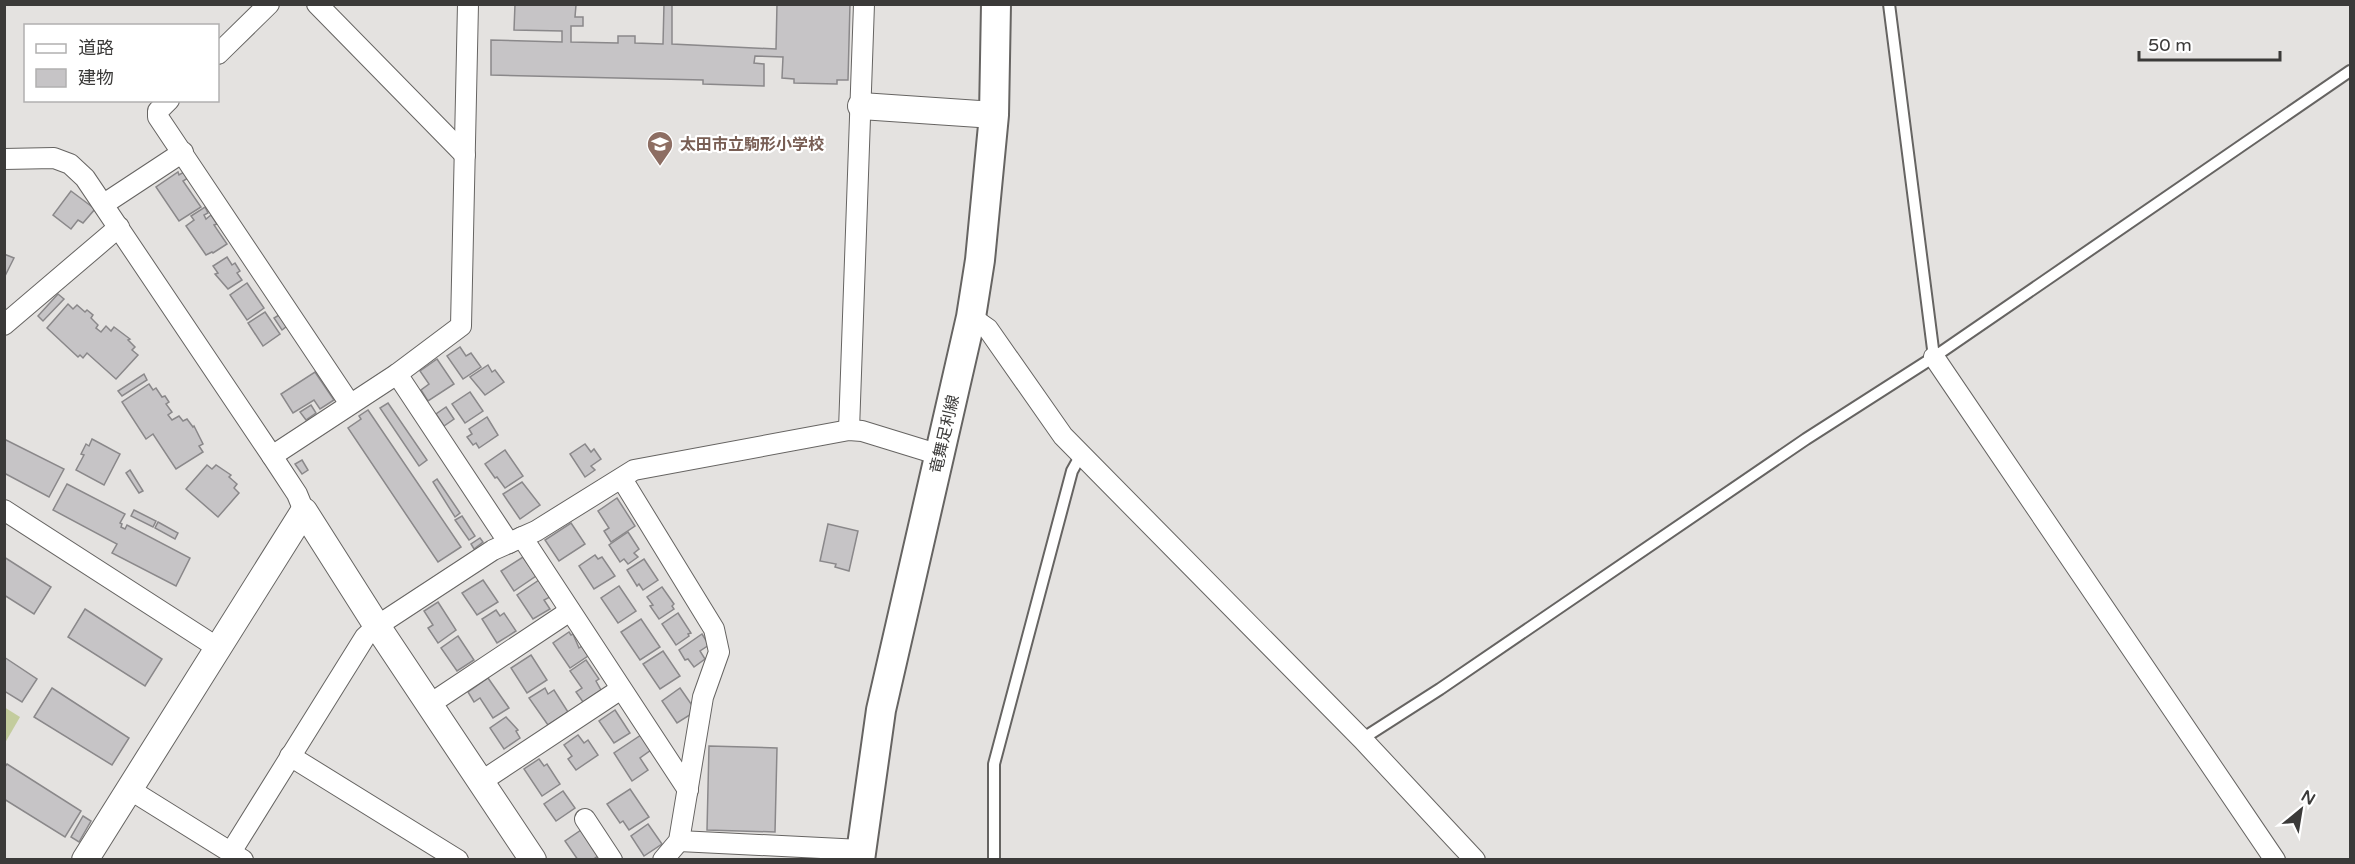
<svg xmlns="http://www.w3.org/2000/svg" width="2355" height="864" font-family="'Varela Round','Noto Sans JP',sans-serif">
	<rect width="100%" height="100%" fill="#e4e2e0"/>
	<polygon fill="#c3cc9d" points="4,707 20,717 5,743 4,743"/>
	<g fill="#c6c4c6" stroke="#8a888a" stroke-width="1.5">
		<polygon points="515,4 576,5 575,17 583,17 583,26 571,26 571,42 618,43 618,36 635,36 635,43 663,44 664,4 672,4 672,44 776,49 777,4 850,4 848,80 837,80 837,84 794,83 794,79 782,78 783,57 755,56 754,63 764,64 764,86 703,84 703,80 491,75 491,40 562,42 562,31 514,30"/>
		<polygon points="178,172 179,175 184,172 188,178 183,181 201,207 179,221 156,187"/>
		<polygon points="71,191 95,209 83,223 78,220 71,229 53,215"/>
		<polygon points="205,207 208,213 204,215 206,219 211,215 217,224 214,225 227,244 213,253 212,252 206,255 186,226 194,220 191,216"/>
		<polygon points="4,254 14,258 4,278"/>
		<polygon points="227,257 232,265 235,263 240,271 237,273 242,280 228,289 215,274 218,273 213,266"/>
		<polygon points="247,283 264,308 247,320 230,295"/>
		<polygon points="58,294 64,299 43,321 38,316"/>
		<polygon points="68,304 73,309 77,305 85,312 87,310 93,315 91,318 98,325 96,328 101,332 106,326 111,331 114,327 130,339 128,340 135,347 132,350 138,355 116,379 87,353 83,358 80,355 78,357 47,328"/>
		<polygon points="265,312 280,334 263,346 248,323"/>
		<polygon points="279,315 287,326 282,330 274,318"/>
		<polygon points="460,347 466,356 471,353 481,367 463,379 447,356"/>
		<polygon points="437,359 454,384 428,401 421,390 429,384 420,371"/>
		<polygon points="488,365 492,372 495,370 504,382 485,395 470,377"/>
		<polygon points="315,372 334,400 320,409 314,400 293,413 281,394"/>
		<polygon points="144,374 147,380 122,396 118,391"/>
		<polygon points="149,384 153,390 156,388 162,397 165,396 169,402 166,404 172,412 168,415 172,420 179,416 183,421 187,419 193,427 194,426 203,444 199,446 203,452 176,469 153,434 146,439 122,402"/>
		<polygon points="470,392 483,411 465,423 452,404"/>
		<polygon points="388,403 427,460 419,466 380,408"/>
		<polygon points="311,405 316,413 306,420 300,412"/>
		<polygon points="446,407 454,419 444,426 436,414"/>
		<polygon points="368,410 461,547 438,562 348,428 361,419 359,416"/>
		<polygon points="487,417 498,435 479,448 476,443 473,445 467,437 472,434 469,429"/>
		<polygon points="4,439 64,469 49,497 4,473"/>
		<polygon points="92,439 120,454 104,485 76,470 84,455 81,454 86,444 89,446"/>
		<polygon points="585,444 591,452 594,449 601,459 591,466 595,470 585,477 570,454"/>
		<polygon points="505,450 523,476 505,488 497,477 495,478 485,464"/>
		<polygon points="302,460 308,470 302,474 295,464"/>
		<polygon points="207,465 212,469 216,465 231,475 229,477 237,484 234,488 239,493 218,517 186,489"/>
		<polygon points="130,470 143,491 139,493 126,473"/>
		<polygon points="437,479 460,513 455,517 433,482"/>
		<polygon points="522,482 540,505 520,519 503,494"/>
		<polygon points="67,484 125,514 120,523 122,524 121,527 125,529 127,525 190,558 176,586 112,553 117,544 53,510"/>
		<polygon points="617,498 635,526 611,542 604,531 609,528 598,511"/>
		<polygon points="134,510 156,521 153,527 131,516"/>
		<polygon points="462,516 475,536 469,540 455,520"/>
		<polygon points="158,522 178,533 175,539 155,528"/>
		<polygon points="571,523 585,544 559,561 545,540"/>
		<polygon points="828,524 858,531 849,571 835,567 836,564 820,561"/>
		<polygon points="628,532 639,549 634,553 638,557 628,564 624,559 620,562 609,545"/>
		<polygon points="480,538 483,542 474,549 471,544"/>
		<polygon points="595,555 598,559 602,557 615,576 594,589 579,566"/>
		<polygon points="4,557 51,587 34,614 4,595"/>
		<polygon points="523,557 536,576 514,591 501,571"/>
		<polygon points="644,559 658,580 643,590 639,584 637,586 627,570"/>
		<polygon points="483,580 498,602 477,615 462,593"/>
		<polygon points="539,580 550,597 544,600 550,609 533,619 517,595"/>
		<polygon points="619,586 636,611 618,623 601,598"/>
		<polygon points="662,587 674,604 672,606 674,609 659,619 650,606 653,605 647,597"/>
		<polygon points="438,602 456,630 438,643 428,628 433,625 424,611"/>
		<polygon points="85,609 162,659 145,686 68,637"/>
		<polygon points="496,610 500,616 504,613 516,631 497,643 482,619"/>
		<polygon points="678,613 691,633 688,634 689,636 676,645 662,624"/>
		<polygon points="641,619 660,647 640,660 621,632"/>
		<polygon points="569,632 571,635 573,634 579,648 582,646 588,656 570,668 553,643"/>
		<polygon points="702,634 709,645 700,651 705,659 694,667 688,659 685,660 679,650"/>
		<polygon points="458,636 474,660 457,671 441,648"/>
		<polygon points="663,651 680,676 660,689 643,664"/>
		<polygon points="531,655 547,680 527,693 511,668"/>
		<polygon points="4,657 37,679 22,702 6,692 4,693"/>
		<polygon points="586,660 599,679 596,681 601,690 583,702 576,692 582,688 570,671"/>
		<polygon points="488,678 509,708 493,718 480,698 474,702 468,692"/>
		<polygon points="52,688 129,738 112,765 34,717"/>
		<polygon points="545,688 548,694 554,690 568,712 548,725 529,698"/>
		<polygon points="680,688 696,711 677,723 662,701"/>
		<polygon points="615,710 630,733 614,743 599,721"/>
		<polygon points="506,717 518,730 516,731 520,738 504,749 490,728"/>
		<polygon points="578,735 584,743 588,740 598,755 576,770 568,759 572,756 564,745"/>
		<polygon points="641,735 651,750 640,758 648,770 632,781 614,753"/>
		<polygon points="709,746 777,748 775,832 707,830"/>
		<polygon points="539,759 544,766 547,764 560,784 542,796 524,769"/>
		<polygon points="7,764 81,811 65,837 4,799 4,768"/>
		<polygon points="630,789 649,817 629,830 623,821 620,823 607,804"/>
		<polygon points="563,791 575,808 556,821 544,804"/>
		<polygon points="83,816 91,821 79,842 71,837"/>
		<polygon points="648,824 662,844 644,856 631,836"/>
		<polygon points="584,828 601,854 592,860 578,860 565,841"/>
	</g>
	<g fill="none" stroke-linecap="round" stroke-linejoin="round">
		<g stroke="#666462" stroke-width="14">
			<g id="service">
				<polyline points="1889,4 1934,357"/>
				<polyline points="1362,739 1440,689 1806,439 1934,357 2350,71"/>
				<polyline points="994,860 994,764 1072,471 1082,453"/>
			</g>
		</g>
		<g stroke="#666462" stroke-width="22">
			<g id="minor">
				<polyline points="317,4 465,155"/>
				<polyline points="218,54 269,4"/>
				<polyline points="169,100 158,111 158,117 350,404"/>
				<polyline points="4,159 54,158 70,164 85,178 272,456 297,494 304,511"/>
				<polyline points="104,204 183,152"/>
				<polyline points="971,317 988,329 1063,436 1362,739 1475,860"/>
				<polyline points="4,325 119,227"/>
				<polyline points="1934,357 2275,860"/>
				<polyline points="397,374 509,543"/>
				<polyline points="849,430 864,4"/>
				<polyline points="272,456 397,374 461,326 468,4"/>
				<polyline points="622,479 714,629 719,652 703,697 679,841 663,860"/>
				<polyline points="4,510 218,648"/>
				<polyline points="522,537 688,790"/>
				<polyline points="430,704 570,611"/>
				<polyline points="290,756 458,860"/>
				<polyline points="482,781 621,689"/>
				<polyline points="129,789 243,860"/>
				<polyline points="585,819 612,860"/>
				<polyline points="679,841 861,850"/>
				<polyline points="231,852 365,637 377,626 493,550 536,531 634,470 849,430 862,431 940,455"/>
			</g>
		</g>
		<g stroke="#666462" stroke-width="28">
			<g id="tertiary">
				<polyline points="861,106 994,115"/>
				<polyline points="85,860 304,511 377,626 533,860"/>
			</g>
		</g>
		<g stroke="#666462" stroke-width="32">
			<polyline id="secondary" points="860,860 881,710 971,317 980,260 994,115 996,4"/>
		</g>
		<use href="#service" stroke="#fff" stroke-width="10"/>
		<use href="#minor" stroke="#fff" stroke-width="20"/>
		<use href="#tertiary" stroke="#fff" stroke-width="26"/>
		<use href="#secondary" stroke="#fff" stroke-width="28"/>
	</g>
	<defs>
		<g id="school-pin" transform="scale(1.35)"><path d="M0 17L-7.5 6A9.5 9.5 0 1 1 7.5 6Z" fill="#8d6e63" stroke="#fff"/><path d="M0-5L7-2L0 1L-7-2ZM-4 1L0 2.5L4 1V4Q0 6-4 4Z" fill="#fff"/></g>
	</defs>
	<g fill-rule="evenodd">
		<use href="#school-pin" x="660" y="144"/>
	</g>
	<g text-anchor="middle" stroke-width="4.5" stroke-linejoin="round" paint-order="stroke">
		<g font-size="16" font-weight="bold" fill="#785e54" stroke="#fff" text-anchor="start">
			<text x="680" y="150">太田市立駒形小学校</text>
		</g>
		<g font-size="16" fill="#3b3a39" stroke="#fff">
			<text transform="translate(944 434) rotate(-77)" y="6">竜舞足利線</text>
		</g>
	</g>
	<rect width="2355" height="864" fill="none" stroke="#3b3a39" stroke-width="12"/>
	<rect x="24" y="24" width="195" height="78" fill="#ffffff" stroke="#b1b0b0" stroke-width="1.5"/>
	<rect x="36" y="44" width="30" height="9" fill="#ffffff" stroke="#b1b0b0" stroke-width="1.5"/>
	<text x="78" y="54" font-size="18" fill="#3b3a39">道路</text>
	<rect x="36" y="69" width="30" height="18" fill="#c6c4c6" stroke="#b1b0b0" stroke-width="1.5"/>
	<text x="78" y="84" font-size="18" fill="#3b3a39">建物</text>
	<g transform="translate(2301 810) rotate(30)" stroke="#ffffff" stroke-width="4.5" paint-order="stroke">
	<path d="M0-4.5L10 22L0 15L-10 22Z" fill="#3b3a39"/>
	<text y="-9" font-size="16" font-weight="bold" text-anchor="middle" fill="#3b3a39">N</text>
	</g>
	<path d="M2139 51v9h141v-9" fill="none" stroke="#3b3a39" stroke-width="3"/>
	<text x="2148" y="51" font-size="18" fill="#3b3a39" stroke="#ffffff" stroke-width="4.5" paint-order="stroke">50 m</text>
</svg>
